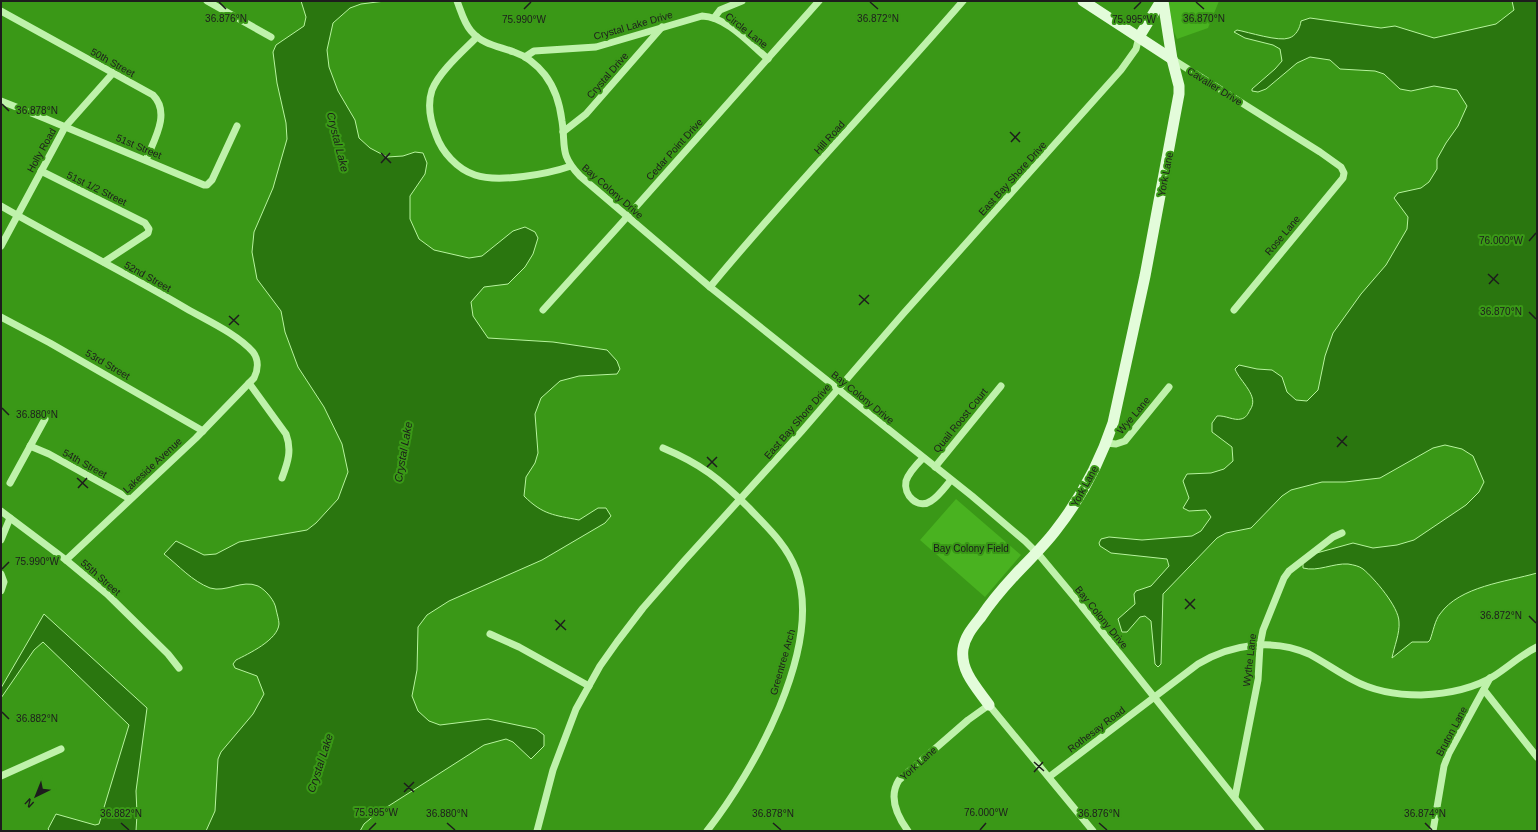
<svg xmlns="http://www.w3.org/2000/svg" width="1538" height="832" font-family="Arial,sans-serif">
	<rect width="100%" height="100%" fill="#3a9817"/>
	<g fill="#49b220">
		<polygon points="1165,1 1219,1 1208,28 1177,39 1169,19"/>
		<polygon points="956,499 1021,555 985,597 920,540"/>
	</g>
	<g fill="#2a760f" stroke="#b7f49e">
		<path d="M301 1H385L361 4 350 8 333 23 327 50 329 67 338 91 355 120 359 138 370 148 387 157 403 156 415 152 423 153 427 163 425 174 410 196V219L419 239 434 250 469 258 482 256 513 231 525 227 535 232 538 238 533 254 525 267 508 284 484 287 471 302 473 316 488 338 553 342 607 350 617 361 620 369 617 374 579 376 560 381 541 398 535 414 538 453 535 463 526 477 524 496C543 515 554 515 579 520L598 508H606L611 516 605 523 542 560 449 601 427 615 418 627 417 670 412 696 418 711 429 721 440 725 488 719 536 729 544 735V746L531 759 513 742 506 739 484 745 376 814 364 824 360 831H206L215 811 218 759 221 752 253 714 264 694 257 676 235 668 233 664 236 660C248 654 278 640 279 624 279 620 277 614 276 609 275 601 266 590 258 586 242 579 226 593 210 588 192 581 179 566 164 554L176 541 204 555 216 554 239 542 307 530 316 523 338 499 348 472 342 444 324 407 298 367 285 332 281 311 257 279 252 252 254 232 273 188 287 139 286 123 277 83 273 52 276 45 304 26 306 17Z"/>
		<path d="M1512 1H1537V573C1506 582 1460 586 1440 614 1435 620 1433 632 1430 640L1428 642H1412L1392 658C1394 647 1400 633 1399 622 1399 607 1374 578 1363 569 1359 566 1354 565 1348 564 1333 563 1318 572 1303 568V563L1313 554 1353 543 1373 548 1397 545 1414 540 1466 505 1479 492 1484 482 1473 456 1462 449 1445 445 1433 448 1380 478 1345 482H1322L1291 490 1282 496 1251 528 1226 533 1217 538 1163 594 1161 664 1158 667 1155 664 1151 621 1145 616 1140 617 1127 632H1122L1118 619 1135 604 1134 594 1136 591 1151 586 1169 566 1167 559 1111 553 1100 546 1099 543 1101 539 1109 537 1142 540 1192 536 1201 531 1211 517 1206 510 1189 511 1183 508 1189 498 1183 481 1187 474 1211 473 1224 469 1233 461 1232 447 1212 432V423L1217 416C1225 415 1234 421 1241 419 1246 418 1248 414 1250 410 1260 396 1240 382 1235 369L1239 365 1257 369 1272 370 1282 377 1287 392 1296 400 1307 401 1318 390 1325 356 1333 333 1361 294 1386 265 1407 229 1408 217 1394 198 1398 193 1421 188 1429 182 1437 169V159L1446 143 1458 126 1467 106 1457 90 1434 86 1411 91 1400 89 1384 74 1375 71 1340 69 1330 60 1310 57 1297 63 1266 89 1258 92 1252 91V89L1275 69 1282 61 1280 49 1273 45 1245 38 1234 32 1237 30C1248 32 1279 42 1289 38 1296 36 1300 28 1301 21L1310 18 1381 28 1395 26 1434 38 1496 24 1514 10Z"/>
		<polygon points="44,614 147,708 136,791 137,814 136,831 50,831 48,829 56,814 95,825 99,824 129,725 43,642 34,650 1,698 1,688"/>
	</g>
	<g fill="none" stroke-linecap="round" stroke-linejoin="round">
		<g stroke="#bff2ab" stroke-width="7">
			<polyline points="207,1 271,37"/>
			<path d="M457 1C461 11 464 23 471 31 483 45 498 46 514 52 526 56 537 65 545 75 555 88 560 105 562 121 566 147 559 154 580 176L710 287 972 496 1025 541 1040 556 1080 604 1261 831"/>
			<path d="M1 11 153 95C171 113 154 140 146 160"/>
			<polyline points="714,18 720,10 742,1"/>
			<path d="M477 37C463 51 439 72 432 90 427 105 430 120 436 135 442 152 457 169 475 175 499 183 548 174 571 166"/>
			<path d="M525 57 534 51 596 47 702 16C727 17 749 43 768 59"/>
			<polyline points="1172,59 1320,152 1341,167 1344,173 1343,178 1234,310"/>
			<polyline points="1,101 44,118 204,185 207,185 212,180 237,126"/>
			<polyline points="563,132 586,114 662,27"/>
			<polyline points="41,171 145,223 149,229 148,233 104,262"/>
			<path d="M1 206C62 241 126 273 187 309 208 321 237 334 253 352 259 360 258 370 254 378L196 438 66 560"/>
			<polyline points="1,246 65,127 113,73"/>
			<path d="M710 287C791 189 880 97 963 1"/>
			<polyline points="543,310 618,227 819,1"/>
			<polyline points="1,317 50,343 203,431"/>
			<path d="M249 383 286 434C292 450 288 462 282 478"/>
			<polyline points="1106,443 1116,444 1125,441 1169,387"/>
			<polyline points="30,446 49,454 130,499"/>
			<path d="M663 448C701 464 720 479 749 508 767 527 787 545 796 570 824 647 754 771 707 831"/>
			<path d="M923 458C917 464 909 472 906 481 903 495 918 510 931 501 939 496 945 487 951 480"/>
			<polyline points="935,467 1001,386"/>
			<polyline points="10,483 45,419"/>
			<polyline points="1,511 66,560 107,594 168,654 179,668"/>
			<polyline points="1,540 10,518"/>
			<polyline points="1,574 4,582 1,591"/>
			<polyline points="490,634 519,647 589,686"/>
			<polyline points="1484,690 1537,757"/>
			<polyline points="1,776 61,749"/>
			<path d="M1049 777 1198 664C1231 644 1273 638 1309 654 1324 662 1338 672 1353 680 1373 691 1399 695 1421 695 1445 694 1473 689 1494 676 1508 667 1521 655 1537 647"/>
			<polyline points="1235,797 1258,680 1260,645 1263,630 1284,578 1289,571 1333,537 1342,533"/>
			<polyline points="537,831 553,770 576,709 600,666 617,642 643,608 684,561 801,432 903,314 1121,70 1136,49 1139,37"/>
			<path d="M908 831C897 816 888 797 899 780L968 720 989 705 1093 831"/>
			<polyline points="1433,831 1444,766 1449,753 1490,678"/>
		</g>
		<g stroke="#e3fcda" stroke-width="11">
			<polyline points="1083,1 1172,59"/>
			<polyline points="1139,37 1161,1"/>
			<path d="M989 705C977 688 960 671 963 649 965 636 973 627 981 617 991 602 1003 588 1015 575 1029 560 1044 546 1056 530 1081 498 1100 462 1113 423L1145 276 1179 94V86L1172 59 1163 1"/>
		</g>
	</g>
	<path fill="none" stroke="#1d1d1d" stroke-width="1.5" d="M219 2 226 9M870 2 878 9M1196 2 1204 9M524 9 531 2M1134 9 1141 2M2 104 9 111M1010 132 1020 142M1011 142 1020 132M381 153 391 163M381 163 390 153M1529 241 1536 233M1488 274 1499 284M1489 284 1498 274M859 295 869 304M859 305 869 295M1529 312 1536 319M229 316 239 325M229 325 239 315M2 408 9 415M1337 437 1347 446M1337 447 1347 436M707 457 717 467M707 467 717 457M77 478 88 488M78 488 87 478M2 569 9 562M1185 599 1195 609M1185 609 1195 599M1529 616 1536 623M555 620 566 630M556 630 565 620M2 712 9 719M1034 762 1044 771M1034 772 1043 762M404 783 414 792M404 792 414 782M121 823 129 830M447 823 455 830M773 823 781 830M1099 823 1107 830M1425 823 1432 830M369 830 376 823M980 830 986 823"/>
	<g text-anchor="middle" stroke-width="4" stroke-linejoin="round" paint-order="stroke">
		<g font-size="10" fill="#1d1d1d" stroke="#3a9817">
			<text transform="translate(633 25) rotate(-16)" y="4">Crystal Lake Drive</text>
			<text transform="translate(747 30) rotate(38)" y="4">Circle Lane</text>
			<text transform="translate(113 62) rotate(29)" y="4">50th Street</text>
			<text transform="translate(607 75) rotate(-49)" y="4">Crystal Drive</text>
			<text transform="translate(1215 86) rotate(32)" y="4">Cavalier Drive</text>
			<text transform="translate(829 137) rotate(-48)" y="4">Hill Road</text>
			<text transform="translate(139 146) rotate(23)" y="4">51st Street</text>
			<text transform="translate(674 149) rotate(-48)" y="4">Cedar Point Drive</text>
			<text transform="translate(41 150) rotate(-61)" y="4">Holly Road</text>
			<text transform="translate(1165 174) rotate(-79)" y="4">York Lane</text>
			<text transform="translate(1012 178) rotate(-48)" y="4">East Bay Shore Drive</text>
			<text transform="translate(97 188) rotate(26)" y="4">51st 1/2 Street</text>
			<text transform="translate(613 191) rotate(41)" y="4">Bay Colony Drive</text>
			<text transform="translate(1282 235) rotate(-50)" y="4">Rose Lane</text>
			<text transform="translate(148 276) rotate(29)" y="4">52nd Street</text>
			<text transform="translate(108 364) rotate(30)" y="4">53rd Street</text>
			<text transform="translate(863 397) rotate(39)" y="4">Bay Colony Drive</text>
			<text transform="translate(1133 415) rotate(-50)" y="4">Wye Lane</text>
			<text transform="translate(960 420) rotate(-51)" y="4">Quail Roost Court</text>
			<text transform="translate(797 421) rotate(-49)" y="4">East Bay Shore Drive</text>
			<text transform="translate(85 463) rotate(29)" y="4">54th Street</text>
			<text transform="translate(152 465) rotate(-43)" y="4">Lakeside Avenue</text>
			<text transform="translate(1084 486) rotate(-61)" y="4">York Lane</text>
			<text transform="translate(101 577) rotate(41)" y="4">55th Street</text>
			<text transform="translate(1102 617) rotate(51)" y="4">Bay Colony Drive</text>
			<text transform="translate(1249 660) rotate(-83)" y="4">Wythe Lane</text>
			<text transform="translate(782 662) rotate(-74)" y="4">Greentree Arch</text>
			<text transform="translate(1096 729) rotate(-37)" y="4">Rothesay Road</text>
			<text transform="translate(1451 731) rotate(-62)" y="4">Bruton Lane</text>
			<text transform="translate(918 763) rotate(-42)" y="4">York Lane</text>
		</g>
		<g font-size="10" fill="#1b1d1b" stroke="#3a9817">
			<text x="971" y="552">Bay Colony Field</text>
		</g>
		<g font-size="11" font-style="italic" fill="#1a1d19" stroke="#3a9817">
			<text transform="translate(338 142) rotate(76)" y="4">Crystal Lake</text>
			<text transform="translate(403 452) rotate(-80)" y="4">Crystal Lake</text>
			<text transform="translate(320 763) rotate(-72)" y="4">Crystal Lake</text>
		</g>
	</g>
	<g font-size="10" text-anchor="middle" fill="#1d1d1d" stroke="#3a9817" stroke-width="4" stroke-linejoin="round" paint-order="stroke">
		<text x="226" y="22">36.876°N</text>
		<text x="878" y="22">36.872°N</text>
		<text x="1204" y="22">36.870°N</text>
		<text x="524" y="23">75.990°W</text>
		<text x="1134" y="23">75.995°W</text>
		<text x="37" y="114">36.878°N</text>
		<text x="1501" y="244">76.000°W</text>
		<text x="1501" y="315">36.870°N</text>
		<text x="37" y="418">36.880°N</text>
		<text x="37" y="565">75.990°W</text>
		<text x="1501" y="619">36.872°N</text>
		<text x="37" y="722">36.882°N</text>
		<text x="376" y="816">75.995°W</text>
		<text x="986" y="816">76.000°W</text>
		<text x="121" y="817">36.882°N</text>
		<text x="447" y="817">36.880°N</text>
		<text x="773" y="817">36.878°N</text>
		<text x="1099" y="817">36.876°N</text>
		<text x="1425" y="817">36.874°N</text>
	</g>
	<rect width="1538" height="832" fill="none" stroke="#1d1d1d" stroke-width="4"/>
	<g transform="translate(36 796) rotate(223)" stroke="#3a9817" stroke-width="3" paint-order="stroke">
	<path d="M0-3L7 15L0 10L-7 15Z" fill="#1d1d1d"/>
	<text y="-6" font-size="11" font-weight="bold" text-anchor="middle" fill="#1d1d1d">N</text>
	</g>
</svg>
